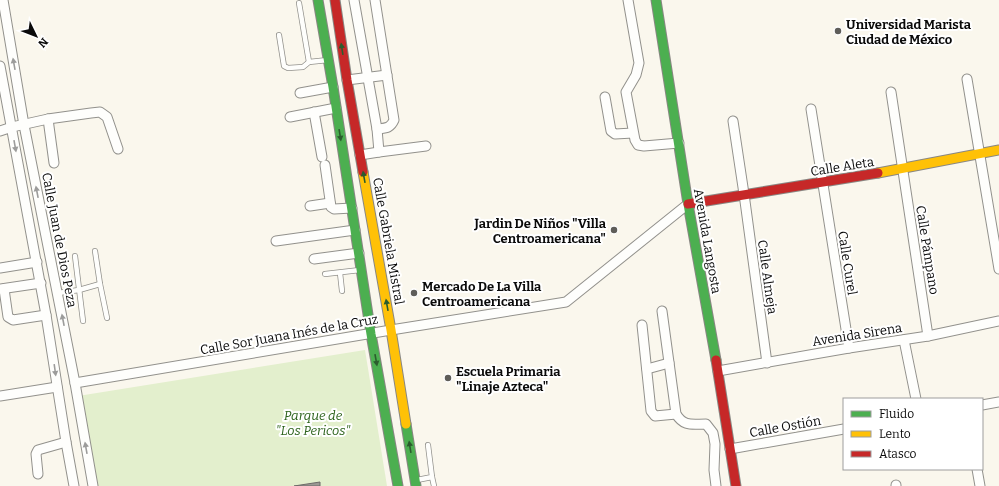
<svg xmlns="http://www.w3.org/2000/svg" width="999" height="486" font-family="Bitter,serif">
	<rect width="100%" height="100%" fill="#faf7ed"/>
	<polygon fill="#e3efcd" points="365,350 387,486 93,486 78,396"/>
	<polygon fill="#9c9994" stroke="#6d6b68" points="320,482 320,486 294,486"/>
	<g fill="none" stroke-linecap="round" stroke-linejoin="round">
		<g stroke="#92918c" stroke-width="6">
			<g id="lane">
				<polyline points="299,3 309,62"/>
				<polyline points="279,35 284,66 288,68 303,67 309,62 328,60"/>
				<polyline points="95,251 100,284"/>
				<polyline points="75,256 83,321"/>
				<polyline points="340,273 342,291"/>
				<polyline points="325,274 360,270"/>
				<polyline points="58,293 79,290 100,284 107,318"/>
				<polyline points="432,477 434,486"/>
				<polyline points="417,480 432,477 428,445"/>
			</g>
		</g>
		<g stroke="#92918c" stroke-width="11">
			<g id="street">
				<polyline points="3,0 24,125 75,383 93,486"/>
				<polyline points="354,0 377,129 379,152"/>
				<path d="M375 0 394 120C390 129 385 128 377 129"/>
				<polyline points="628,0 639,63 636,75 626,92 635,140 638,145 644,146 679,143"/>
				<polyline points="0,66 46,315 66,442 74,486"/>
				<polyline points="967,79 999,269"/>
				<polyline points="347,80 387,75"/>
				<polyline points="891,92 928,336"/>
				<polyline points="300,93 333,87"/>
				<polyline points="605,97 611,131 615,134 633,133"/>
				<polyline points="811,109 849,348"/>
				<polyline points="314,112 322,157"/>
				<polyline points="290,117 336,108"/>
				<polyline points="48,119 54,163"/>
				<polyline points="733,121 744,194 767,363"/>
				<polyline points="0,131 12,127 48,119 91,113 100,112 107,117 118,149"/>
				<polyline points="360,155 379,152 426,146"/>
				<polyline points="325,165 331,207 334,209 352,208"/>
				<polyline points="310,206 330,203"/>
				<polyline points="276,241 355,230"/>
				<polyline points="314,259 359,253"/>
				<polyline points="0,268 37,262"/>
				<polyline points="0,289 41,283"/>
				<polyline points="4,289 8,317 13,320 46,315"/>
				<path d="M662 311 676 414C684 427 692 424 706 424L713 433 715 444 714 470 716 486"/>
				<polyline points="642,325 651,411 655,416 676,414"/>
				<polyline points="904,340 916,399"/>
				<polyline points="647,369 669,363"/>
				<polyline points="718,371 849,348 928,336 999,321"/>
				<polyline points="75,383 391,330 566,302 688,204"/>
				<polyline points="0,396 57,387"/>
				<polyline points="982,405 999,402"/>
				<polyline points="730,449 844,429"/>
				<polyline points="977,469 980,486"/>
				<polyline points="38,474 36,454 38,450 66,442"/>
				<polyline points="896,485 896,486"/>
			</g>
		</g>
		<g stroke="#898783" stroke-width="11">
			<g id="fast">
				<polyline points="318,0 333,87 371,334 398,486"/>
				<polyline points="656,0 688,204 716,360"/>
				<polyline points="406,424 416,486"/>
			</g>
		</g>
		<g stroke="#898783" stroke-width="11">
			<g id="slow">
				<polyline points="363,172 391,330 406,424"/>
				<polyline points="878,173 999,150"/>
			</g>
		</g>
		<g stroke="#898783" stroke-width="11">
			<g id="jam">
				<polyline points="335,0 347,80 363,172"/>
				<polyline points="688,204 878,173"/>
				<polyline points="716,360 736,486"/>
			</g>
		</g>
		<use href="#lane" stroke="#fefefc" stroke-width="4.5"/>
		<use href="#street" stroke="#fefefc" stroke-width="9"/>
		<use href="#fast" stroke="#4caf50" stroke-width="9"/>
		<use href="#slow" stroke="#ffc107" stroke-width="9"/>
		<use href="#jam" stroke="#c62828" stroke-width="9"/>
	</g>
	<defs><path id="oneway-solid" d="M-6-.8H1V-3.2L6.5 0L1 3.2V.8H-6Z"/></defs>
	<g fill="#2b5c2d">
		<use href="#oneway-solid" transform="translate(342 49) rotate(-99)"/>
		<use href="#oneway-solid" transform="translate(340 135) rotate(81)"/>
		<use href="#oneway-solid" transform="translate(364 177) rotate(-100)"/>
		<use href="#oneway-solid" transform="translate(387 305) rotate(-100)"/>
		<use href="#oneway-solid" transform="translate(376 360) rotate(80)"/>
		<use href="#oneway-solid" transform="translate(410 447) rotate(-99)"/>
	</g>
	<g fill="#9c9c9b">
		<use href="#oneway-solid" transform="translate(14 64) rotate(-100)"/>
		<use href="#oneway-solid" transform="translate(15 146) rotate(80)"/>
		<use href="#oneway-solid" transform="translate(37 192) rotate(-101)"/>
		<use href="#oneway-solid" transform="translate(63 320) rotate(-101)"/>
		<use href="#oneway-solid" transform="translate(55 370) rotate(82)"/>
		<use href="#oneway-solid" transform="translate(86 448) rotate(-100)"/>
	</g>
	<g fill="#5e5d59" stroke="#fff" stroke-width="1.5">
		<circle cx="838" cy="31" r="4"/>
		<circle cx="614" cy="230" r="4"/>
		<circle cx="414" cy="293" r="4"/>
		<circle cx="448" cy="378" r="4"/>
	</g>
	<g text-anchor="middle" stroke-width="4" stroke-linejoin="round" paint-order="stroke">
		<g font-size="13" font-weight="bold" fill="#0a0a0a" stroke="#fff" text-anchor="start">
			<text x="846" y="29">Universidad Marista<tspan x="846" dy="15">Ciudad de México</tspan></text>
			<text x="606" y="228" text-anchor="end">Jardin De Niños "Villa<tspan x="606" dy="15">Centroamericana"</tspan></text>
			<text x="422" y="291">Mercado De La Villa<tspan x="422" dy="15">Centroamericana</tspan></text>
			<text x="456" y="376">Escuela Primaria<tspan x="456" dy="15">"Linaje Azteca"</tspan></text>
		</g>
		<g font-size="13" fill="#0a0a0a" stroke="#fff">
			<text transform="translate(842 166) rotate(-9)" y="5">Calle Aleta</text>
			<text transform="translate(60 240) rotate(79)" y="5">Calle Juan de Dios Peza</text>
			<text transform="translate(389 241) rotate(80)" y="5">Calle Gabriela Mistral</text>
			<text transform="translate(708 241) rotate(80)" y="5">Avenida Langosta</text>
			<text transform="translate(928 250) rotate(81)" y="5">Calle Pámpano</text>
			<text transform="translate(848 263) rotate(81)" y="5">Calle Curel</text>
			<text transform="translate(768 277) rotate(82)" y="5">Calle Almeja</text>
			<text transform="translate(289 334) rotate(-10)" y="5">Calle Sor Juana Inés de la Cruz</text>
			<text transform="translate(857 334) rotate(-9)" y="5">Avenida Sirena</text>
			<text transform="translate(785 426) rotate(-10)" y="5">Calle Ostión</text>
		</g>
		<g font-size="13" font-style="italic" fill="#2c621b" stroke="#fff">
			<text x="313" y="420">Parque de<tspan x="313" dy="15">"Los Pericos"</tspan></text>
		</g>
	</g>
	<rect x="843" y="398" width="140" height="72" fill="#ffffff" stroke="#9d9d9d"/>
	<rect x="851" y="411" width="20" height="6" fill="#4caf50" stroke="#9d9d9d"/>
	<text x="879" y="418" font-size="12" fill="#0a0a0a">Fluido</text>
	<rect x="851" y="431" width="20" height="6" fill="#ffc107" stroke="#9d9d9d"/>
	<text x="879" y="438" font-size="12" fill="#0a0a0a">Lento</text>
	<rect x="851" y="451" width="20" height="6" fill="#c62828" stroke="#9d9d9d"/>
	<text x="879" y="458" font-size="12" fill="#0a0a0a">Atasco</text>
	<g transform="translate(36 36) rotate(133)" stroke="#ffffff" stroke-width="3" paint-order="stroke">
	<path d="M0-3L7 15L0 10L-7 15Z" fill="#0a0a0a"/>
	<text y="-6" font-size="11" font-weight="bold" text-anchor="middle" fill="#0a0a0a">N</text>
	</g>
</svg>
